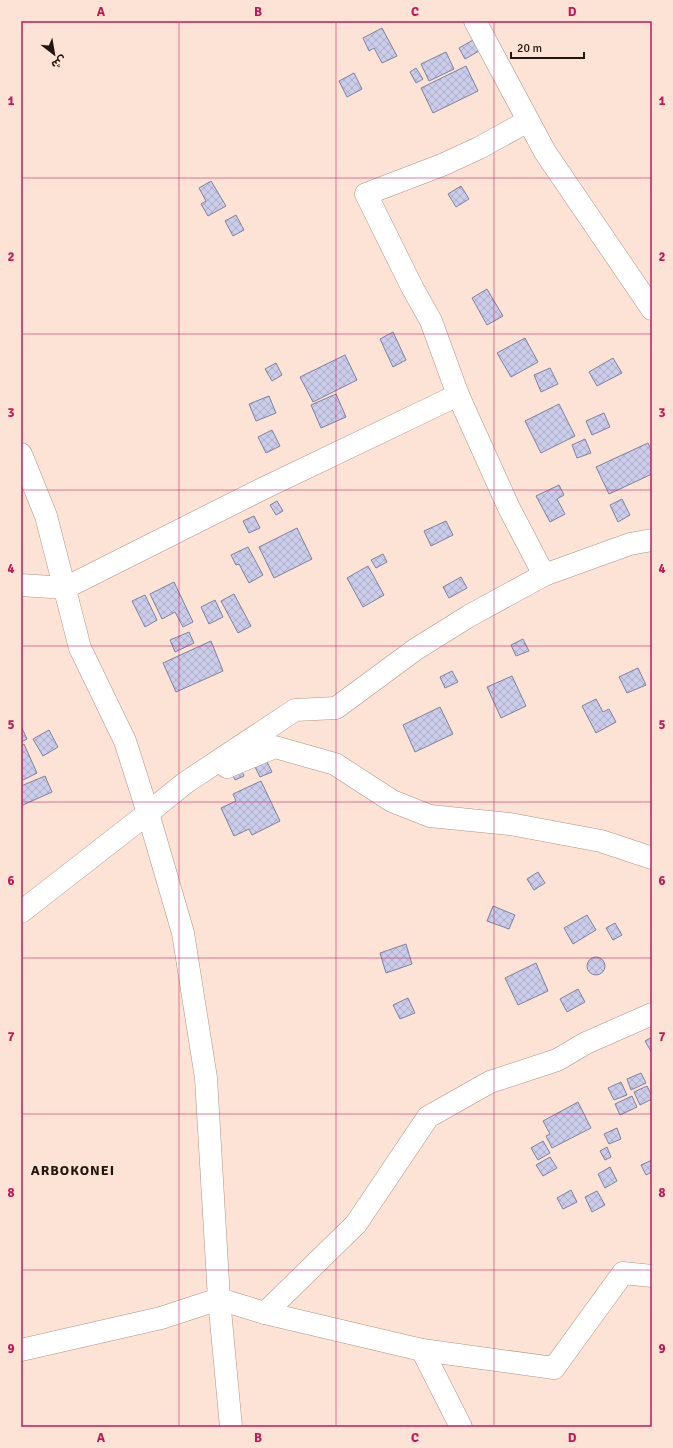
<svg xmlns="http://www.w3.org/2000/svg" width="673" height="1448" font-family="Signika,'Noto Sans Arabic',sans-serif">
	<defs>
		<pattern id="building-cross-hatch" width="8" height="8" patternUnits="userSpaceOnUse"><rect width="8" height="8" fill="#caccea"/><path d="M0 0l8 8M0 8l8-8" fill="none" stroke="#adaec8"/></pattern>
	</defs>
	<rect width="100%" height="100%" fill="#fce3d5"/>
	<g fill="url(#building-cross-hatch)" stroke="#7f819d">
		<polygon points="382,28 397,56 382,63 374,48 369,51 363,38"/>
		<polygon points="473,40 479,51 465,59 459,48"/>
		<polygon points="446,52 454,69 429,81 421,64"/>
		<polygon points="466,66 478,91 433,113 421,88"/>
		<polygon points="416,68 423,79 416,83 410,72"/>
		<polygon points="354,73 362,89 347,97 339,81"/>
		<polygon points="211,181 226,206 208,216 201,204 206,201 199,188"/>
		<polygon points="461,186 469,199 456,207 448,194"/>
		<polygon points="236,215 244,230 233,236 225,221"/>
		<polygon points="487,289 503,316 487,325 472,298"/>
		<polygon points="393,332 406,360 393,367 380,339"/>
		<polygon points="525,338 538,362 511,377 497,353"/>
		<polygon points="345,355 357,380 313,402 300,377"/>
		<polygon points="613,358 622,373 597,386 589,372"/>
		<polygon points="276,363 282,375 272,381 265,369"/>
		<polygon points="550,368 558,384 541,392 534,375"/>
		<polygon points="336,394 346,417 321,428 311,405"/>
		<polygon points="269,396 276,413 256,421 249,404"/>
		<polygon points="559,404 575,436 541,453 525,421"/>
		<polygon points="604,413 610,427 592,435 586,421"/>
		<polygon points="272,430 280,446 266,453 258,437"/>
		<polygon points="585,439 591,453 577,458 572,445"/>
		<polygon points="648,443 652,452 652,474 609,494 596,467"/>
		<polygon points="559,485 564,495 557,499 565,514 550,522 536,496"/>
		<polygon points="622,499 630,515 618,522 610,505"/>
		<polygon points="277,501 283,511 276,515 270,505"/>
		<polygon points="254,516 260,528 249,533 243,521"/>
		<polygon points="446,521 453,535 431,546 424,531"/>
		<polygon points="297,528 312,559 274,578 259,547"/>
		<polygon points="248,547 263,575 249,583 239,564 236,565 231,555"/>
		<polygon points="383,554 387,562 376,568 371,560"/>
		<polygon points="368,566 384,595 363,607 347,578"/>
		<polygon points="461,577 467,588 449,598 443,587"/>
		<polygon points="174,582 193,622 183,627 175,612 162,619 150,594"/>
		<polygon points="234,594 251,626 238,633 221,601"/>
		<polygon points="145,595 157,620 145,627 132,601"/>
		<polygon points="215,600 223,617 209,624 201,607"/>
		<polygon points="189,632 194,643 175,652 170,640"/>
		<polygon points="523,639 529,651 516,656 511,645"/>
		<polygon points="211,641 223,671 176,692 163,663"/>
		<polygon points="638,668 646,685 627,693 619,677"/>
		<polygon points="452,671 458,682 445,688 440,677"/>
		<polygon points="512,676 526,706 501,718 487,687"/>
		<polygon points="596,699 603,712 609,709 616,722 596,733 582,706"/>
		<polygon points="440,707 453,734 415,752 403,725"/>
		<polygon points="21,726 27,739 21,742"/>
		<polygon points="49,730 58,747 43,756 33,739"/>
		<polygon points="24,744 37,773 21,781 21,746"/>
		<polygon points="266,760 272,772 260,777 254,765"/>
		<polygon points="239,765 244,776 235,780 230,769"/>
		<polygon points="45,776 52,792 23,805 21,800 21,786"/>
		<polygon points="261,781 280,821 252,835 249,829 234,836 221,808 236,801 233,794"/>
		<polygon points="538,872 545,883 534,890 527,879"/>
		<polygon points="493,906 515,915 509,929 487,921"/>
		<polygon points="587,915 596,930 573,944 564,928"/>
		<polygon points="615,923 622,935 613,940 606,928"/>
		<polygon points="406,944 412,964 386,973 380,953"/>
		<circle cx="596" cy="966" r="9"/>
		<polygon points="536,963 548,991 518,1005 505,978"/>
		<polygon points="578,989 585,1002 567,1012 560,999"/>
		<polygon points="408,998 415,1013 400,1019 393,1005"/>
		<polygon points="652,1037 652,1053 645,1041"/>
		<polygon points="641,1073 646,1083 631,1090 627,1079"/>
		<polygon points="621,1082 627,1095 614,1100 608,1088"/>
		<polygon points="647,1086 652,1096 652,1099 640,1105 634,1092"/>
		<polygon points="632,1096 637,1107 620,1115 615,1104"/>
		<polygon points="578,1102 591,1128 552,1148 546,1136 550,1134 543,1121"/>
		<polygon points="617,1128 621,1139 609,1144 604,1134"/>
		<polygon points="543,1141 550,1153 538,1160 531,1148"/>
		<polygon points="607,1147 611,1157 605,1160 600,1151"/>
		<polygon points="550,1157 557,1168 543,1176 536,1165"/>
		<polygon points="652,1160 652,1172 646,1175 641,1165"/>
		<polygon points="610,1167 617,1181 605,1188 598,1174"/>
		<polygon points="571,1190 577,1202 563,1209 557,1198"/>
		<polygon points="597,1191 605,1205 592,1212 585,1197"/>
	</g>
	<g fill="none" stroke-linecap="round" stroke-linejoin="round">
		<g stroke="#b09382" stroke-width="23">
			<g id="street">
				<polyline points="475,21 545,152 652,309"/>
				<polyline points="528,121 479,148 442,165 366,194 412,287 431,321 458,395 509,508 544,575"/>
				<polyline points="21,454 46,516 80,648 125,741 148,813 183,933 206,1078 219,1299 231,1427"/>
				<polyline points="21,585 65,588 262,489 458,395"/>
				<polyline points="227,767 275,747 335,764 392,801 430,816 510,824 601,841 652,858"/>
				<polyline points="21,912 148,813 185,783 295,710 336,708 416,649 469,616 544,575 630,544 652,540"/>
				<polyline points="265,1313 356,1224 428,1117 490,1082 557,1060 586,1043 652,1014"/>
				<polyline points="21,1350 161,1318 219,1299 265,1313 422,1350 554,1368 623,1273 652,1276"/>
				<polyline points="422,1350 461,1427"/>
			</g>
		</g>
		<use href="#street" stroke="#fff" stroke-width="22"/>
	</g>
	<path fill="none" stroke="#c2185b" stroke-width="1" stroke-opacity="0.55" d="M179 21V1427M336 21V1427M494 21V1427M21 178H652M21 334H652M21 490H652M21 646H652M21 802H652M21 958H652M21 1114H652M21 1270H652"/>
	<g text-anchor="middle" stroke-width="3" stroke-linejoin="round" paint-order="stroke">
		<g font-size="14" font-weight="bold" letter-spacing="1" fill="#211610" stroke="#fce3d5">
			<text x="73" y="1175">ARBOKONEI</text>
		</g>
	</g>
	<rect width="673" height="1448" fill="none" stroke="#fce3d5" stroke-width="44"/>
	<g transform="translate(54 54) rotate(149)" stroke="#fce3d5" stroke-width="3" paint-order="stroke">
	<path d="M0-3L7 15L0 10L-7 15Z" fill="#211610"/>
	<text y="-6" font-size="11" font-weight="bold" text-anchor="middle" fill="#211610">ش</text>
	</g>
	<path d="M511 52v6h73v-6" fill="none" stroke="#211610" stroke-width="2"/>
	<text x="517" y="52" font-size="12" fill="#211610" stroke="#fce3d5" stroke-width="3" paint-order="stroke">20 m</text>
	<rect x="22" y="22" width="629" height="1404" fill="none" stroke="#c2185b" stroke-width="1.5"/>
	<g font-size="13" text-anchor="middle" font-weight="bold" fill="#c2185b">
		<text x="101" y="16">A</text>
		<text x="258" y="16">B</text>
		<text x="415" y="16">C</text>
		<text x="572" y="16">D</text>
		<text x="11" y="105">1</text>
		<text x="662" y="105">1</text>
		<text x="11" y="261">2</text>
		<text x="662" y="261">2</text>
		<text x="11" y="417">3</text>
		<text x="662" y="417">3</text>
		<text x="11" y="573">4</text>
		<text x="662" y="573">4</text>
		<text x="11" y="729">5</text>
		<text x="662" y="729">5</text>
		<text x="11" y="885">6</text>
		<text x="662" y="885">6</text>
		<text x="11" y="1041">7</text>
		<text x="662" y="1041">7</text>
		<text x="11" y="1197">8</text>
		<text x="662" y="1197">8</text>
		<text x="11" y="1353">9</text>
		<text x="662" y="1353">9</text>
		<text x="101" y="1442">A</text>
		<text x="258" y="1442">B</text>
		<text x="415" y="1442">C</text>
		<text x="572" y="1442">D</text>
	</g>
</svg>
